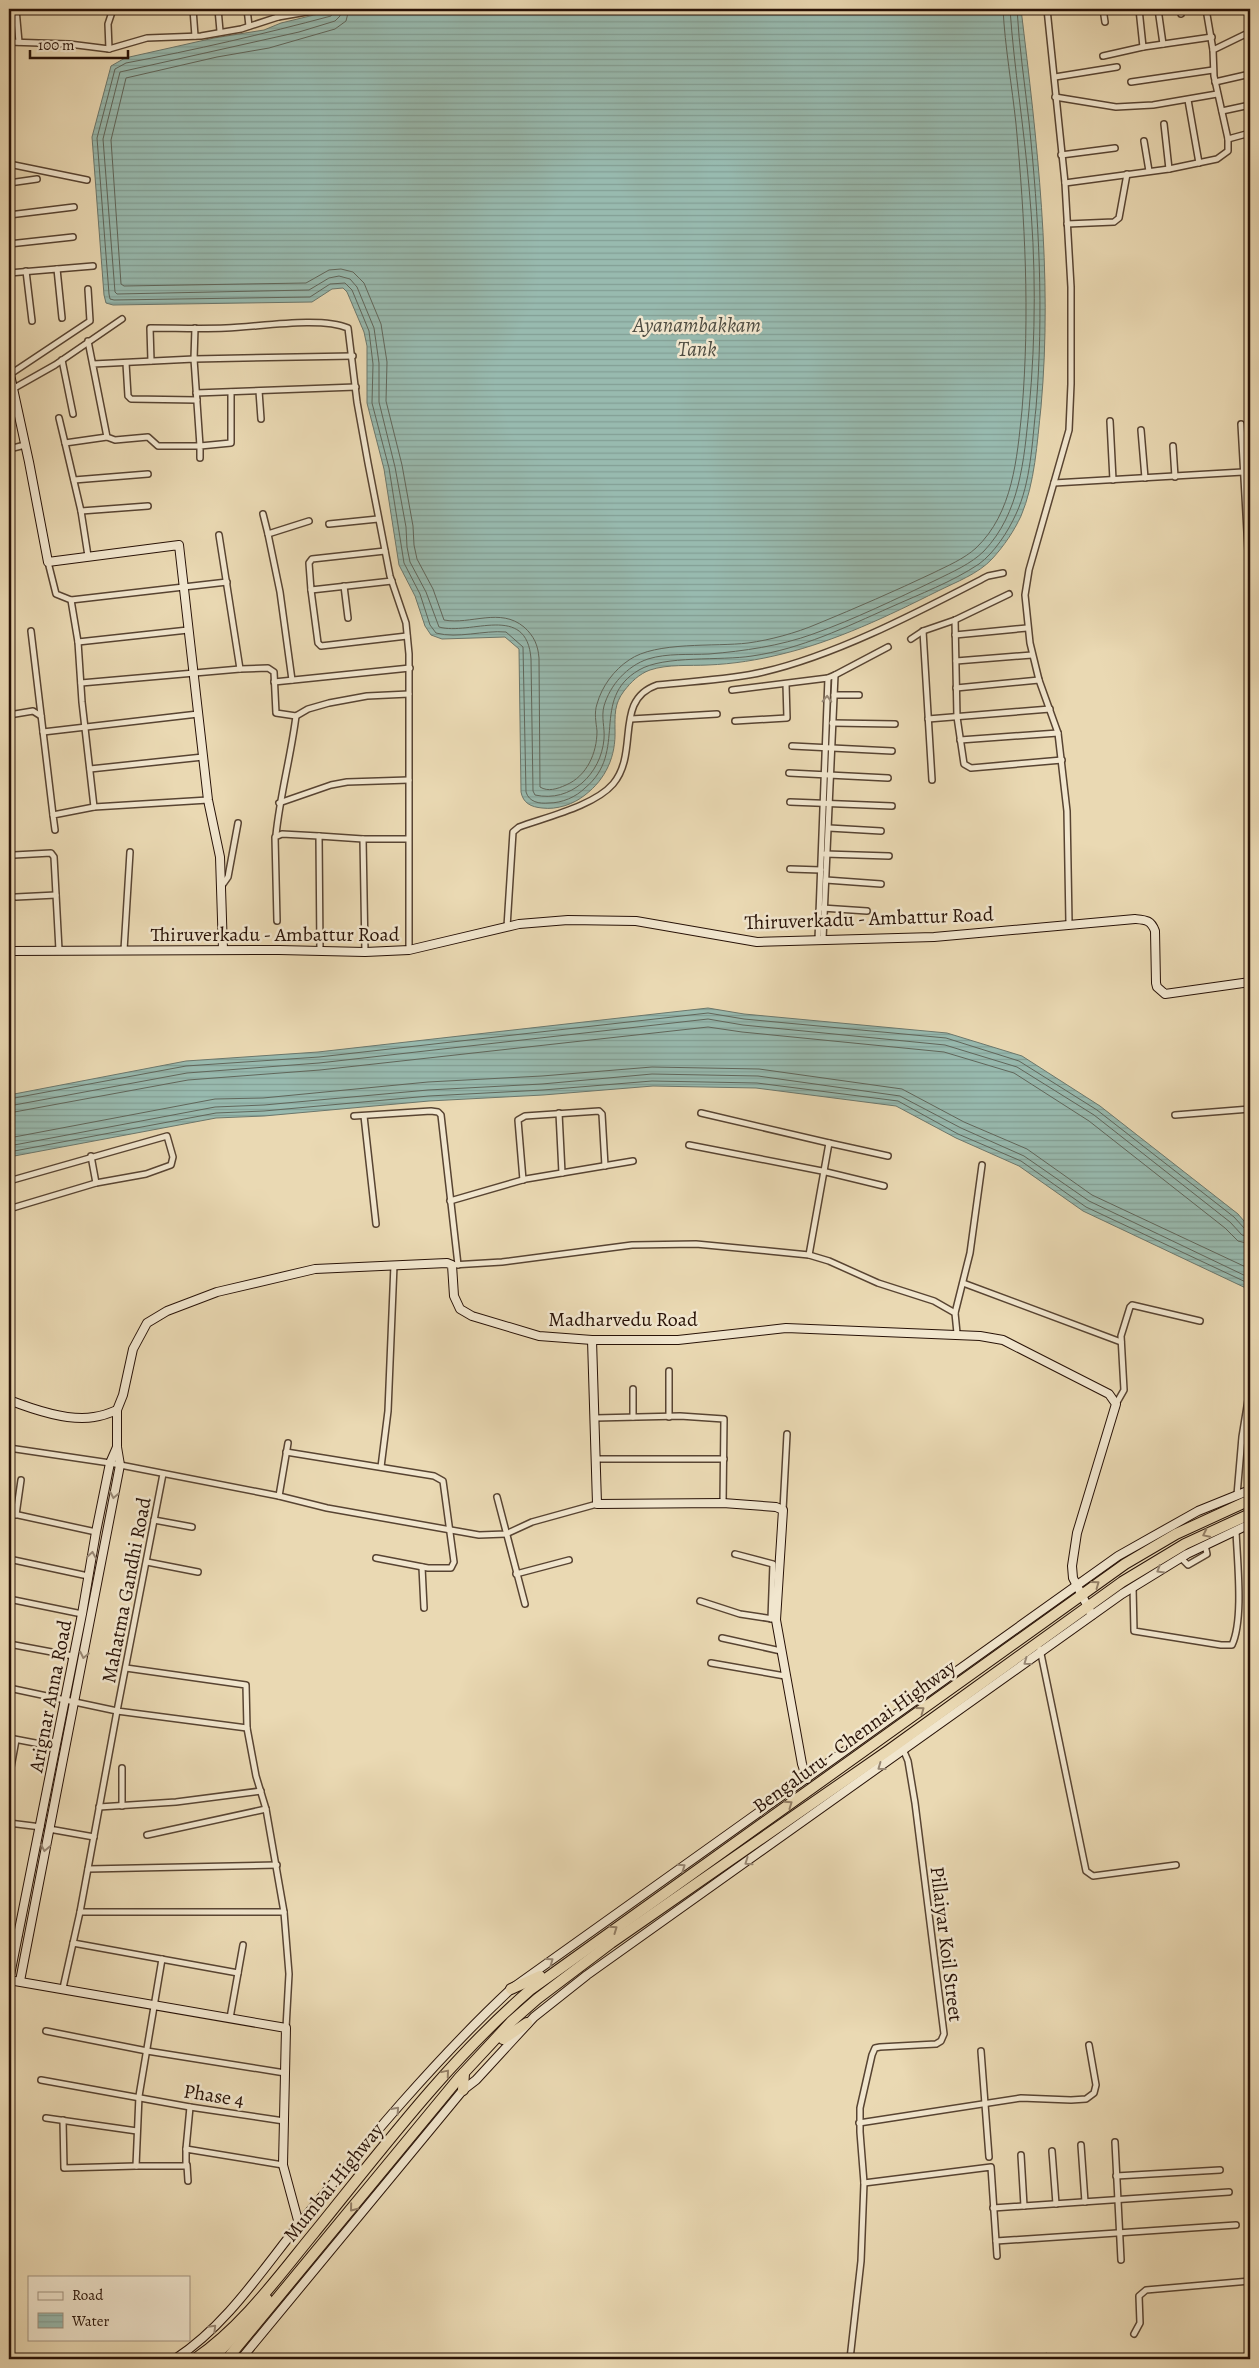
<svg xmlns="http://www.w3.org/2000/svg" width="1259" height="2368" font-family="Alegreya,serif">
	<defs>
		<pattern id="water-rules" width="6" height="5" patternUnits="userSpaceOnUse" patternTransform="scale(1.25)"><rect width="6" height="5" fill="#98baaf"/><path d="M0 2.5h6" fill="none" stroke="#839f95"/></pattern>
	</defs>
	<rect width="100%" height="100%" fill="#ead9b3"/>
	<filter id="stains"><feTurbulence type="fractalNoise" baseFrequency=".004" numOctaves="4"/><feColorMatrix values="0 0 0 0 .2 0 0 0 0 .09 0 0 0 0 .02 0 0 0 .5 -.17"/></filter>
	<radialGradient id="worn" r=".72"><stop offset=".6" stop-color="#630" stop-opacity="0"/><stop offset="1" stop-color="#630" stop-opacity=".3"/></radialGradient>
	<g fill="url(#water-rules)" stroke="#6b776c">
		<path d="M339 9H1021C1037 141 1053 274 1041 407 1037 443 1035 483 1021 516 1014 531 1004 546 992 559 978 574 956 582 938 591 888 616 836 641 782 654 758 660 733 664 708 665 689 666 668 664 650 670 639 674 631 682 624 691 614 704 615 715 615 730 616 756 606 779 585 795 574 804 557 810 542 808 531 807 523 803 521 792L519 649 505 637 442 639 431 635 425 626 415 596 399 565 384 469 367 403V346L364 332 347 292 343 288 332 289 312 302 113 305 106 303 104 295 92 137 111 66 125 58 214 38 264 30 281 23Z"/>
		<polygon points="708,1008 744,1014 947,1033 1022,1056 1100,1106 1238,1214 1250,1228 1250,1290 1083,1211 1019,1166 956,1138 896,1106 756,1088 653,1086 543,1095 429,1101 264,1116 216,1118 9,1157 9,1095 186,1061 318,1052"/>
	</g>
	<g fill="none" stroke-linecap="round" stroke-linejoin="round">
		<g stroke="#60665b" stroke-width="1">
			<path d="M335 9 331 16C264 34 195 50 126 63L115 69 97 138 109 294 110 299 114 300 310 297 330 284 345 283 352 290 369 331 373 364 372 403 389 468 404 563 420 594 430 625 436 633C458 639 483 630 506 632L523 647 526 792C529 802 539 804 549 803 562 803 576 797 585 788 629 752 589 699 639 670 664 655 721 661 752 656 801 649 846 627 891 607 920 594 952 582 979 564 994 553 1008 532 1016 514 1031 482 1032 442 1036 408 1044 312 1039 218 1029 122 1025 85 1019 47 1017 9"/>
			<path d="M341 9 340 16 335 21 299 32 120 72 103 139 115 292 117 294 309 290 329 278 339 276 350 279 357 287 374 328 379 363V402L395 467 406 527 407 547 410 562 426 592 439 627C470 636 527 602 531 659L533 791 535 795C571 803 601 774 604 739 605 728 601 717 604 706 610 685 627 666 648 659 667 653 689 655 709 654 744 651 780 646 813 634 855 619 896 599 936 580 952 572 971 564 984 551 1020 513 1024 460 1029 410 1036 336 1036 261 1029 187 1024 127 1014 68 1010 9"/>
			<path d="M349 9 346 21 335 29 269 48 217 57 126 78 111 140 121 284 124 286 306 283 329 270 341 269 353 272 364 283 381 324 387 362 386 401 402 465 413 526 414 545 417 559 433 589 444 620C471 625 500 607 524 627 534 636 538 645 539 658L540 787C548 792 557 789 566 785 587 776 597 753 597 731 596 722 594 713 597 704 602 686 614 670 629 660 656 641 715 647 748 643 770 640 796 633 817 624 856 608 895 591 933 573 947 566 964 559 976 548 1013 513 1017 458 1022 410 1030 314 1025 220 1016 124 1012 86 1005 47 1003 9"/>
			<polyline points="9,1099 186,1066 319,1057 708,1013 744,1019 946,1038 1019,1061 1097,1110 1234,1217 1245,1229 1250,1231"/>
			<polyline points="9,1106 187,1073 319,1063 708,1019 743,1025 945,1045 1017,1067 1094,1115 1230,1222 1242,1235 1250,1237"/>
			<polyline points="9,1113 188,1080 320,1070 708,1027 742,1032 944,1052 1014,1073 1089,1121 1225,1228 1238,1241 1250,1244"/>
			<polyline points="9,1138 215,1099 263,1098 428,1082 542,1076 652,1067 759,1069 902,1089 964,1122 1027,1149 1092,1195 1250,1269"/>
			<polyline points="9,1146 215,1107 264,1105 428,1090 542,1084 652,1074 758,1076 900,1096 961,1128 1024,1156 1089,1201 1250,1278"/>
			<polyline points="9,1152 216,1113 264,1111 429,1096 543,1090 652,1081 757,1083 898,1101 958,1134 1021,1161 1086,1207 1250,1284"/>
		</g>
		<g stroke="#584432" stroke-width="8">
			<g id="street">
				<polyline points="16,9 19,42"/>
				<polyline points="193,9 195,36"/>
				<polyline points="218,9 220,31"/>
				<polyline points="247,9 249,26"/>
				<polyline points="277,9 278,17"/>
				<polyline points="1047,9 1065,183 1071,287 1071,384 1069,430 1029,570 1025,595 1030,643 1039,680 1058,733 1067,811 1069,923"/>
				<polyline points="1103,9 1105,22"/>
				<polyline points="1139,9 1143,47"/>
				<polyline points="1158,9 1163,44"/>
				<polyline points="1180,9 1181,14"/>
				<polyline points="1206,9 1213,50"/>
				<polyline points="9,42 69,44 109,49 147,38 201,36 241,29 278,17 324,9"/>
				<polyline points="109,49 108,24 113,9"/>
				<polyline points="1103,56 1143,47 1212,37"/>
				<polyline points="1055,77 1117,67"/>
				<polyline points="1131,82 1213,70"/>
				<polyline points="1215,82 1250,74"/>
				<polyline points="1055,97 1116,107 1153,105 1217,94"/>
				<polyline points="1188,100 1199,163"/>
				<polyline points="1222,111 1250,105"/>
				<polyline points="1164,124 1169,169"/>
				<polyline points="1228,139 1250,133"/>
				<polyline points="1144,141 1149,171"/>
				<polyline points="1061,155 1115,148"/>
				<polyline points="9,164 87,180"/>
				<polyline points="9,183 37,179"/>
				<polyline points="1065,183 1169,169 1217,159 1228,151 1228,139 1214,76 1213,50 1250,32"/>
				<polyline points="9,215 74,207"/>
				<polyline points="1067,224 1114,222 1119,218 1127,174"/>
				<polyline points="9,244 73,237"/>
				<polyline points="57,269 93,266"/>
				<polyline points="26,271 32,321"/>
				<polyline points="9,273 57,269 62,318"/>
				<polyline points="195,328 194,359 353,356"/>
				<polyline points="88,341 107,437 115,440 148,437 158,446 200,446 194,359 93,364"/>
				<polyline points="62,360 73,414"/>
				<path d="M151 361 150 328C175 328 201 329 226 328 258 327 320 316 348 328L357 402 368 463 390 576 406 623 409 654V950"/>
				<polyline points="126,363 128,396 131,399 197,400"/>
				<polyline points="9,375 90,321 88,289"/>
				<polyline points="9,391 55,365 122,319"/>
				<polyline points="259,391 261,419"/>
				<polyline points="196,393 356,387"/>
				<polyline points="59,418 65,443"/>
				<polyline points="1110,421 1113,480"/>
				<polyline points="1241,424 1250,586"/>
				<polyline points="1141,430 1145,478"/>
				<polyline points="1173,446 1175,477"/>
				<polyline points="1243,447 1250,446"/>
				<polyline points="9,449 25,445"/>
				<polyline points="200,458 200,446 231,443 231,392"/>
				<polyline points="74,480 148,474"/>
				<polyline points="1054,483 1243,472"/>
				<polyline points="81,511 148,506"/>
				<polyline points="263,514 268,534"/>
				<polyline points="329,524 378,519"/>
				<polyline points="219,535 240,669"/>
				<polyline points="385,551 312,559 309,563 311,590 392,581"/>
				<polyline points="88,556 81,511 65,443 107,437"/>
				<polyline points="48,562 56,594 71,600 78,642 82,702 94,807 53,815 55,830"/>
				<polyline points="344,586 348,618"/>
				<polyline points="311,590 318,643 321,646 407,636"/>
				<polyline points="71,600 227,582"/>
				<polyline points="955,620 957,717 964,764 971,768 1062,760"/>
				<polyline points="31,631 53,815"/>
				<polyline points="923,631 932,780"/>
				<polyline points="955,635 1027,628"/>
				<polyline points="911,639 923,631 955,620 1009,594"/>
				<polyline points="78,642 188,630"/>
				<polyline points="956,661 1032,655"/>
				<polyline points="835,675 888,647"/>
				<polyline points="292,680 280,592 268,534 309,521"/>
				<polyline points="274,682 410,668"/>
				<polyline points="81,683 240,669 268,668 274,672 276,713 296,716 308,709 329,703 367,696 409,694"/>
				<polyline points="956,688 1039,680"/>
				<polyline points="732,690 828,678 835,675 823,939"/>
				<polyline points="834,695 859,695"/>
				<polyline points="9,715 33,711 41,716"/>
				<polyline points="631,719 717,714"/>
				<polyline points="928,719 1050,709"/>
				<polyline points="735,721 787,718 786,684"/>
				<polyline points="832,723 895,724"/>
				<polyline points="43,732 198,714"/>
				<polyline points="960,740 1058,733"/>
				<polyline points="792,746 892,751"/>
				<polyline points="90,769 203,757"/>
				<polyline points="789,773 888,778"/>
				<polyline points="790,802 892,806"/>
				<polyline points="279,803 331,785 347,782 409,780"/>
				<polyline points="94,807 208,800"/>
				<polyline points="829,828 881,831"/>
				<path d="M276 835C280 795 291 756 296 716"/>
				<polyline points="363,839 365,952"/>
				<polyline points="825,854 889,856"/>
				<polyline points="14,855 51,853 54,857 59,950"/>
				<polyline points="790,869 821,870"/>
				<polyline points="826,880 881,884"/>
				<polyline points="221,887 228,877 238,823"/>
				<polyline points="16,897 56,895"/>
				<polyline points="822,908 867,911"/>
				<polyline points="277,921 275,837 282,834 319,836"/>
				<path d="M507 927 513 832 519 827C546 817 594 806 613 784 640 752 613 700 657 685 692 681 729 680 763 672 837 655 920 611 988 576L1003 573"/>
				<polyline points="818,940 828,678"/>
				<polyline points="124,950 130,852"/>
				<polyline points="320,951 319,836 363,839 408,839"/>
				<polyline points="559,1113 562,1173"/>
				<polyline points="701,1113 829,1143"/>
				<polyline points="1175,1115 1250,1109"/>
				<polyline points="354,1116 431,1111 438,1112 441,1115 458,1265"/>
				<polyline points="364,1116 376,1224"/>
				<polyline points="689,1145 822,1171 884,1186"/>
				<polyline points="91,1156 96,1183"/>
				<polyline points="523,1180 518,1120 525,1116 599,1111 602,1114 605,1166"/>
				<polyline points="9,1181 167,1136 173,1157 171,1165 146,1174 96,1183 9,1209"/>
				<polyline points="450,1201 526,1179 633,1161"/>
				<polyline points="809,1255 829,1143 888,1156"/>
				<polyline points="452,1265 502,1262 632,1245 696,1244 769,1251 809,1255 829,1261 878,1283 934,1301 955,1313 957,1333"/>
				<polyline points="963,1283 1121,1342"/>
				<polyline points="955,1313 970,1253 982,1165"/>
				<polyline points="633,1389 633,1417"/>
				<polyline points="1116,1404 1124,1390 1121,1336 1130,1307 1132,1305 1200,1321"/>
				<polyline points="669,1417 669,1371"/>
				<polyline points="595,1418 680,1416 724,1419 723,1503"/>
				<polyline points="1242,1441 1250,1442"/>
				<polyline points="9,1448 110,1463 279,1496 327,1508 479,1535 506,1534 532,1522 597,1504"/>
				<polyline points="286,1452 434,1476 443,1481 454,1562 451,1568 428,1568 376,1558"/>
				<polyline points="595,1459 724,1459"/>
				<polyline points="381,1467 388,1411 394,1265"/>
				<polyline points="163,1474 117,1711 247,1728"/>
				<polyline points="1237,1495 1242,1437 1250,1388"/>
				<polyline points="279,1496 288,1443"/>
				<polyline points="497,1497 525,1604"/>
				<polyline points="783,1510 787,1434"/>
				<polyline points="9,1513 96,1532"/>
				<polyline points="16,1515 21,1480"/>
				<polyline points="154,1520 192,1527"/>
				<polyline points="735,1554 773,1564 771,1619"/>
				<polyline points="1181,1558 1188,1565 1207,1554 1205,1545"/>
				<polyline points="9,1559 88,1576"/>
				<polyline points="147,1562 198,1572"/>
				<polyline points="422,1567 424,1608"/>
				<polyline points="516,1574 569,1560"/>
				<path d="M1133 1587 1134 1631 1221 1645H1232C1244 1619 1237 1560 1236 1530"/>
				<polyline points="9,1599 82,1614"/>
				<polyline points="700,1601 740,1614 773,1619"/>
				<polyline points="722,1638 781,1651"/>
				<polyline points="9,1644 73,1656"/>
				<polyline points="1040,1649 1086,1871 1093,1876 1176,1865"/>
				<polyline points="711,1663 785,1676"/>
				<polyline points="126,1668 246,1685 247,1728 256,1776 266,1809 284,1912"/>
				<polyline points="9,1688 117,1711 80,1912"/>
				<polyline points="9,1738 56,1747"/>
				<polyline points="122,1768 122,1806"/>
				<polyline points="9,1778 16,1740"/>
				<polyline points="99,1807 176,1802 261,1791"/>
				<polyline points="9,1823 41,1827"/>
				<polyline points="49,1829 94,1837"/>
				<polyline points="147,1835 266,1809"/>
				<polyline points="88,1869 277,1865"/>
				<polyline points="9,1933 19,1935"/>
				<polyline points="73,1943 238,1973"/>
				<polyline points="162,1959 139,2096 136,2166 186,2166 186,2149 283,2165"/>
				<polyline points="63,1988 80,1912 284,1912 289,1974 286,2028"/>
				<polyline points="230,2018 243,1945"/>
				<polyline points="46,2031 147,2051 285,2073"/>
				<polyline points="981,2051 989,2157"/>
				<polyline points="41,2080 190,2107 284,2121"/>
				<polyline points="46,2118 137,2131"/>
				<polyline points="63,2120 64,2168 136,2166"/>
				<polyline points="859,2123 1021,2098 1071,2100 1086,2099 1094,2093 1096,2085 1089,2045"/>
				<polyline points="1115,2142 1121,2260"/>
				<polyline points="1081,2145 1085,2202"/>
				<polyline points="186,2149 190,2107"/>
				<polyline points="1052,2151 1056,2204"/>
				<polyline points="1021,2155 1024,2206"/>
				<polyline points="187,2165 188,2181"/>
				<polyline points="1116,2176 1220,2170"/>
				<polyline points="864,2183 991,2167 997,2256"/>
				<polyline points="993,2208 1229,2192"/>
				<polyline points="996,2241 1236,2225"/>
				<polyline points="1134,2334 1140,2323 1139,2296 1146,2290 1250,2281"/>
				<polyline points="1046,2357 1047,2359"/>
				<polyline points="850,2359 861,2261 864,2183 860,2132 860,2108 872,2055 875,2048 880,2047 936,2044 941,2041 944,2034 915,1803 908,1761 903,1749"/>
			</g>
		</g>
		<g stroke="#281207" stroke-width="10">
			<g id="secondary">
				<polyline points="9,370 29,462 48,562 179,545 208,800 220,857 223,950"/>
				<path d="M9 951 279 950 365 952 409 950 519 924 568 920 636 921 757 942 934 937 1135 919C1146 920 1151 920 1155 931L1156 983 1157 987 1165 994 1250 982"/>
				<polyline points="592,1340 597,1504 723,1503 776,1507 783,1510 776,1620 802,1764 807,1779"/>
				<path d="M9 1400C32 1409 69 1422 94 1417 102 1416 110 1413 117 1410L123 1395 133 1349 147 1323 167 1311 217 1292 315 1269 447 1263 452 1265 454 1296 460 1309 472 1316 539 1336 592 1340H678L786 1328 980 1336 1003 1340 1109 1394 1116 1404 1077 1533 1072 1566 1073 1578 1092 1615"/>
				<polyline points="117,1447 110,1463 96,1532 82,1614 9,1980 286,2028 283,2165 299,2224"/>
				<polyline points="20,1981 120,1465 117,1447 117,1410"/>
				<path d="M175 2359C227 2325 262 2270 300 2223 367 2142 435 2060 511 1989L1118 1556 1198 1511 1250 1490"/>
				<polyline points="241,2359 463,2090 476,2080 534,2017 587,1975 1122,1594 1187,1554 1250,1524"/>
			</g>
		</g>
		<g stroke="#281207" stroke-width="12">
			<g id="highway">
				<polyline points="511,1989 540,1976"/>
				<polyline points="503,2039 527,2023"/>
				<polyline points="463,2090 464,2073"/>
				<path d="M195 2359C242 2327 278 2277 314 2233 382 2149 448 2061 530 1990L1125 1564 1176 1534 1250 1500"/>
				<polyline points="212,2359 249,2321 267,2299"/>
				<polyline points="227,2359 459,2078 512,2021 537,1999 611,1943 889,1750 1122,1582 1185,1544 1250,1514"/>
			</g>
		</g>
		<use href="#street" stroke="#f1e6ce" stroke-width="5"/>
		<use href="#secondary" stroke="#f1e6ce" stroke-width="8"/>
		<use href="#highway" stroke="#ead9b3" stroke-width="10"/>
	</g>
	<defs><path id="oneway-chevron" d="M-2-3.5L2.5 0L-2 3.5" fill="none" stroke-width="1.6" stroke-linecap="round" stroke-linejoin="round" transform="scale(1.25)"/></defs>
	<g stroke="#978774">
		<use href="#oneway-chevron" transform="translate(827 699) rotate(-88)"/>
		<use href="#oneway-chevron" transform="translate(114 1495) rotate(101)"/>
		<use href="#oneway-chevron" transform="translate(92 1555) rotate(-81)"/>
		<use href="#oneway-chevron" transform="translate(1160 1570) rotate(149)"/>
		<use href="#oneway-chevron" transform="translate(84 1655) rotate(102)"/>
		<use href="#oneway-chevron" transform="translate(1027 1662) rotate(144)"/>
		<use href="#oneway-chevron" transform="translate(881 1767) rotate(144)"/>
		<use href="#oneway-chevron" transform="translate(45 1848) rotate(101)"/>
		<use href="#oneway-chevron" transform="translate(748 1862) rotate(145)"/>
		<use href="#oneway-chevron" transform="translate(682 1867) rotate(-35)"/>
		<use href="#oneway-chevron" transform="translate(550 1961) rotate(-36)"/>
		<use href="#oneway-chevron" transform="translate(396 2110) rotate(-48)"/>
		<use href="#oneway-chevron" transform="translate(213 2328) rotate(-45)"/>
	</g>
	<g stroke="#937f66">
		<use href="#oneway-chevron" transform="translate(1206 1534) rotate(154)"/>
		<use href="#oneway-chevron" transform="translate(1096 1584) rotate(-36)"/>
		<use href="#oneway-chevron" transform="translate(921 1710) rotate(-36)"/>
		<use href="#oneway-chevron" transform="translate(789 1804) rotate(-35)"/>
		<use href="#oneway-chevron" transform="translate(614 1929) rotate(-35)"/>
		<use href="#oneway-chevron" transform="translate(446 2073) rotate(-50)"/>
		<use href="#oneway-chevron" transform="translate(353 2208) rotate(129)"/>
	</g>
	<g text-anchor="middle" stroke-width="5" stroke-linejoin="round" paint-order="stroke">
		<g font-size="20" fill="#281207" stroke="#f1e6ce">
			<text transform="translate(869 918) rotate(-2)" y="7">Thiruverkadu - Ambattur Road</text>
			<text x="275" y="941">Thiruverkadu - Ambattur Road</text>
			<text x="623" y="1326">Madharvedu Road</text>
			<text transform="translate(126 1590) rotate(-79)" y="7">Mahatma Gandhi Road</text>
			<text transform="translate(50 1696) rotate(-79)" y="7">Arignar Anna Road</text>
			<text transform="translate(854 1736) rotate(-36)" y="7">Bengaluru - Chennai Highway</text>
			<text transform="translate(947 1944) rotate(83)" y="7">Pillaiyar Koil Street</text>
			<text transform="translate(214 2095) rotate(9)" y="7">Phase 4</text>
			<text transform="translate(333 2182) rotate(-51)" y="7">Mumbai Highway</text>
		</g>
		<g font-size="21" font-style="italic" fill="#4f4d42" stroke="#f1e6ce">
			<text x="697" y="332">Ayanambakkam<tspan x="697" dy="24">Tank</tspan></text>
		</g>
	</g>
	<rect width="1259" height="2368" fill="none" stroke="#ead9b3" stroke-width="30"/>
	<rect x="10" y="10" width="1239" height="2348" fill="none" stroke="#281207" stroke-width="2.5"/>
	<rect x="15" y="15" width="1229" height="2338" fill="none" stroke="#281207"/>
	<rect x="28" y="2276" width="162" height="65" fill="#f1e6ce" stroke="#a1917e"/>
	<rect x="38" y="2292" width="25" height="8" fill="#f1e6ce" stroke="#a1917e"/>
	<text x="72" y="2300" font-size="15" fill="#281207">Road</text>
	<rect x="38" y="2313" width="25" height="15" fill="url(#water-rules)" stroke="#a1917e"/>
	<text x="72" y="2326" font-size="15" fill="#281207">Water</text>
	<path d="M30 50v8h98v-8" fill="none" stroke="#281207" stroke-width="2.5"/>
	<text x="38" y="50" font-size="15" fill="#281207" stroke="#f1e6ce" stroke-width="4" paint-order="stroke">100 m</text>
	<rect width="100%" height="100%" filter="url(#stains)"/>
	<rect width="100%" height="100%" fill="url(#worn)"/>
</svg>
